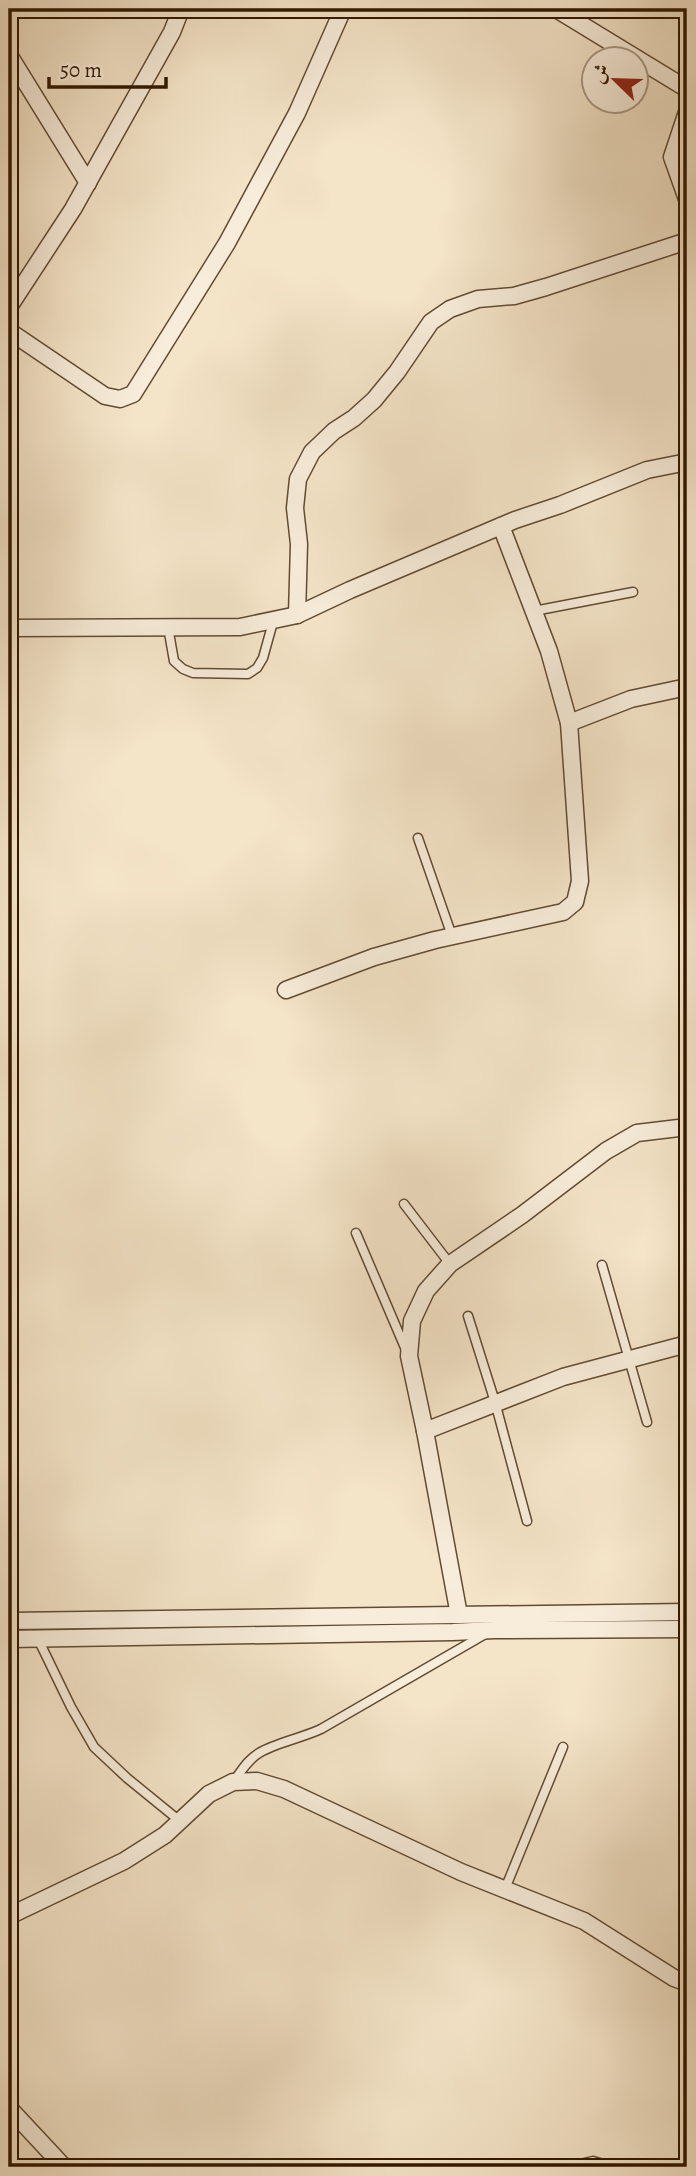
<svg xmlns="http://www.w3.org/2000/svg" width="696" height="2176" font-family="Alegreya,Amiri,serif">
	<rect width="100%" height="100%" fill="#f4e4c8"/>
	<filter id="stains"><feTurbulence type="fractalNoise" baseFrequency=".00286" numOctaves="4"/><feColorMatrix values="0 0 0 0 .2 0 0 0 0 .09 0 0 0 0 .02 0 0 0 .5 -.17"/></filter>
	<radialGradient id="worn" r=".72"><stop offset=".6" stop-color="#630" stop-opacity="0"/><stop offset="1" stop-color="#630" stop-opacity=".3"/></radialGradient>
	<g fill="none" stroke-linecap="round" stroke-linejoin="round">
		<g stroke="#624b32" stroke-width="11">
			<g id="service">
				<polyline points="534,611 633,592"/>
				<polyline points="168,627 174,661 183,669 193,673 248,674 257,668 263,658 273,622"/>
				<polyline points="418,838 452,936"/>
				<polyline points="404,1204 450,1264"/>
				<polyline points="356,1233 406,1350"/>
				<polyline points="602,1265 647,1422"/>
				<polyline points="468,1316 495,1402 527,1521"/>
				<polyline points="38,1639 71,1707 94,1747 127,1778 181,1822"/>
				<path d="M233 1782C241 1772 247 1760 259 1753 275 1743 302 1738 321 1729L487 1633"/>
				<polyline points="505,1889 563,1747"/>
				<polyline points="567,2167 593,2161 614,2167"/>
			</g>
		</g>
		<g stroke="#624b32" stroke-width="19">
			<g id="minor">
				<polyline points="556,9 687,89"/>
				<polyline points="9,55 88,183"/>
				<polyline points="687,112 672,157 687,199"/>
				<polyline points="9,307 73,209 172,32 181,9"/>
				<polyline points="9,331 105,396 120,399 133,394 227,243 297,113 343,9"/>
				<polyline points="297,615 299,544 295,508 298,479 312,452 334,431 354,418 374,400 397,372 431,322 450,309 478,299 514,296 546,287 687,241"/>
				<polyline points="9,628 240,627 297,615 350,590 515,520 560,505 647,470 687,462"/>
				<polyline points="569,723 631,699 687,687"/>
				<polyline points="286,990 374,957 435,940 563,912 575,902 580,881 569,723 549,651 501,526"/>
				<polyline points="425,1431 563,1377 687,1344"/>
				<polyline points="459,1615 425,1431 409,1356 412,1321 426,1291 450,1264 522,1215 606,1151 637,1133 687,1127"/>
				<polyline points="9,1621 687,1612"/>
				<polyline points="9,1639 453,1632 494,1630 687,1629"/>
				<polyline points="9,1916 124,1861 165,1835 209,1794 233,1782 257,1781 284,1789 461,1872 584,1921 674,1978 687,1983"/>
				<polyline points="9,2108 64,2167"/>
			</g>
		</g>
		<use href="#service" stroke="#f8eddb" stroke-width="8"/>
		<use href="#minor" stroke="#f8eddb" stroke-width="16"/>
	</g>
	<rect width="696" height="2176" fill="none" stroke="#f4e4c8" stroke-width="35"/>
	<rect x="10" y="10" width="675" height="2155" fill="none" stroke="#311800" stroke-width="3.5"/>
	<rect x="18" y="18" width="661" height="2141" fill="none" stroke="#311800" stroke-width="2"/>
	<g transform="translate(615 80) rotate(293)"><circle r="33" fill="#f8eddb" stroke="#a89883" stroke-width="2"/>
	<path d="M0-5L12 26L0 18L-12 26Z" fill="#8f2418"/>
	<text y="-10" font-size="19" font-weight="bold" text-anchor="middle" fill="#311800">ش</text>
	</g>
	<path d="M49 77v10h117v-10" fill="none" stroke="#311800" stroke-width="3.5"/>
	<text x="60" y="77" font-size="21" fill="#311800" stroke="#f8eddb" stroke-width="5" paint-order="stroke">50 m</text>
	<rect width="100%" height="100%" filter="url(#stains)"/>
	<rect width="100%" height="100%" fill="url(#worn)"/>
</svg>
